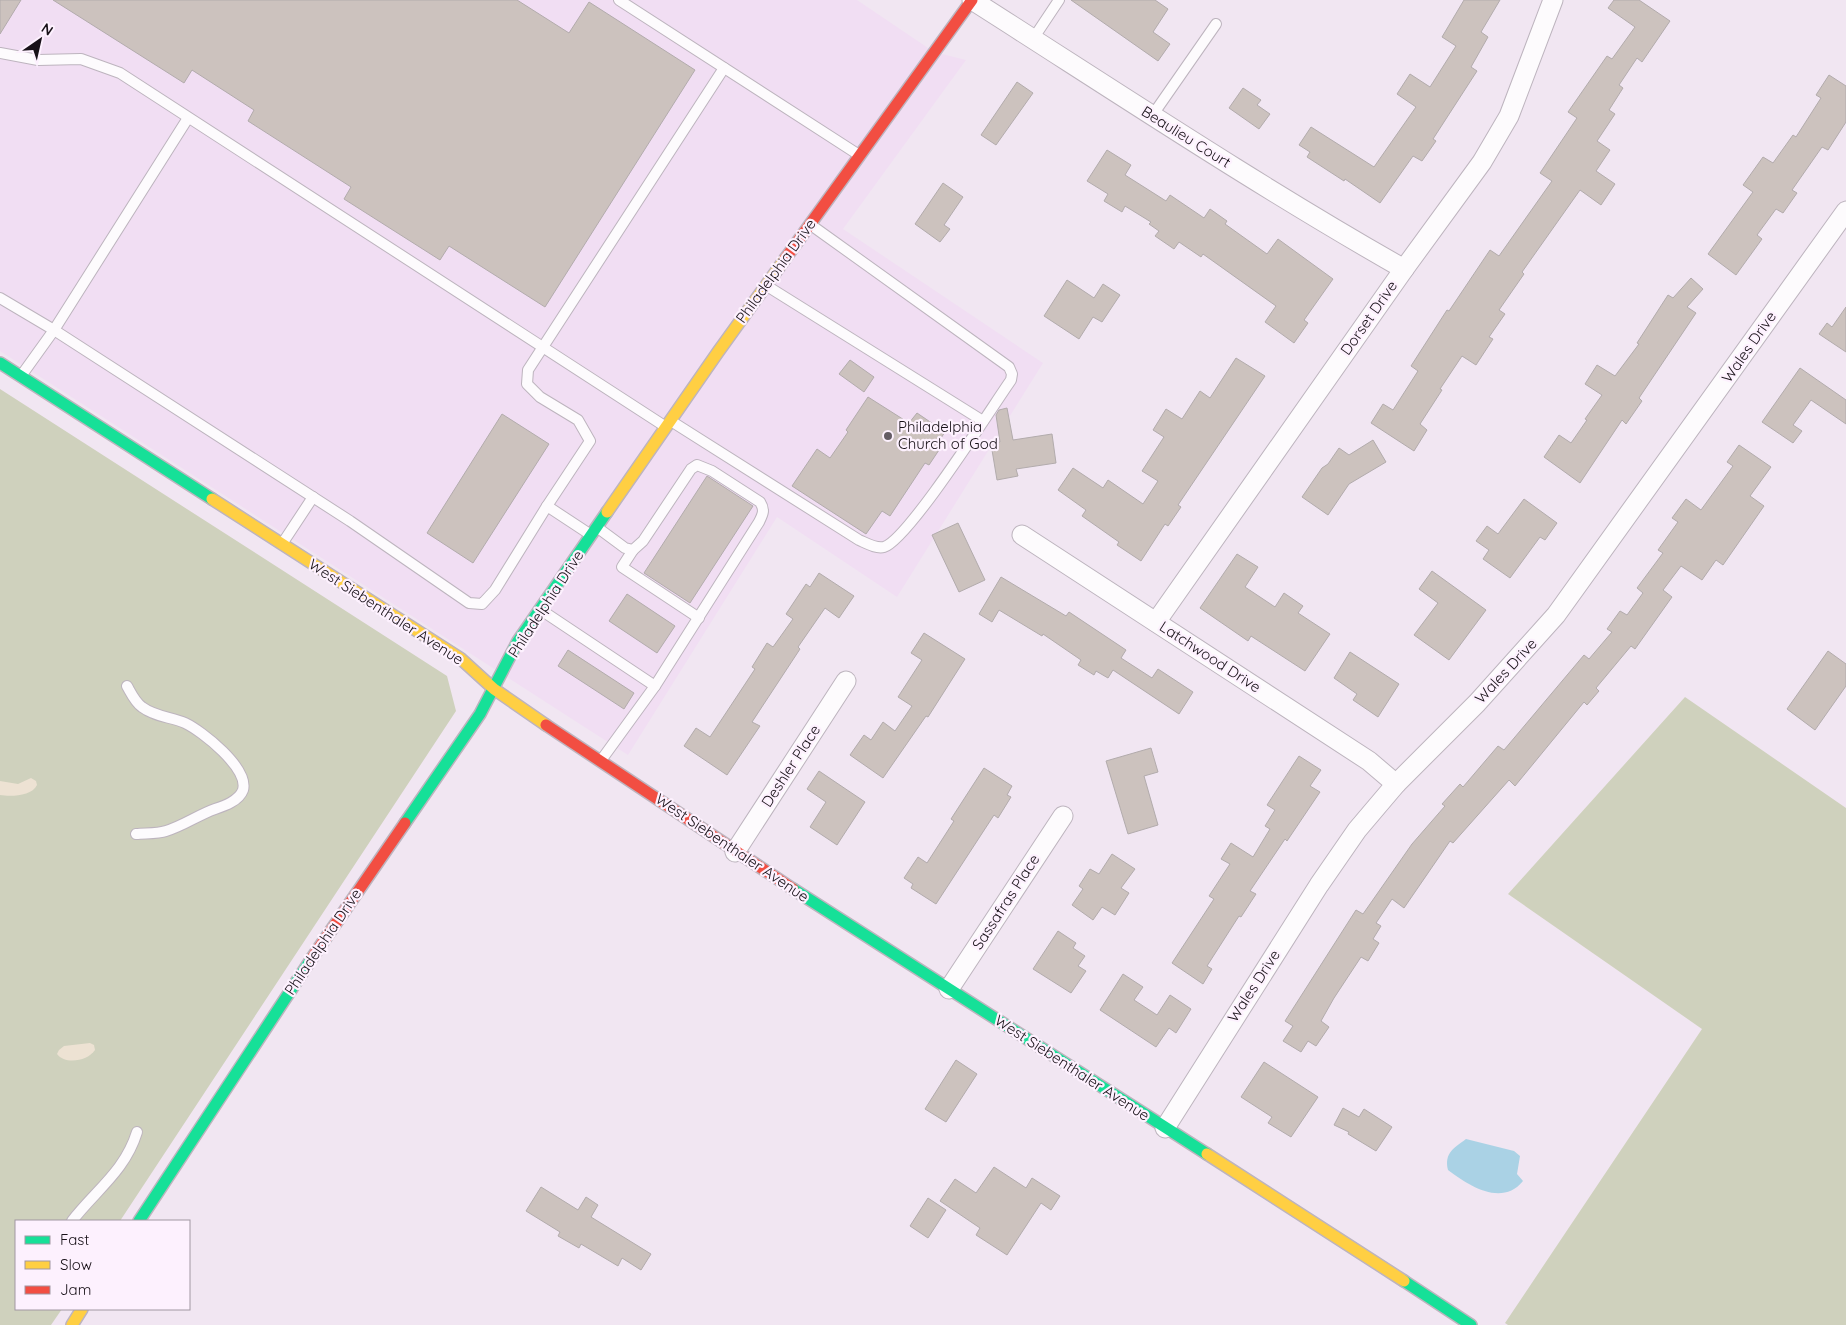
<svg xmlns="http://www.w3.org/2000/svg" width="1846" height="1325" font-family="Quicksand,sans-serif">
	<rect width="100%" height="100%" fill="#f1e6f2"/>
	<polygon fill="#f1def3" points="0,0 857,0 934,52 966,60 843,229 1043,363 897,597 777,517 628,755 0,351"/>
	<g fill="#cfd1bd">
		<polygon points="0,389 447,676 456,711 120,1221 16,1221 16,1309 62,1309 51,1325 0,1325"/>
		<polygon points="1685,697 1846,808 1846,1325 1508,1325 1505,1323 1702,1029 1508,894"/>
	</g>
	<g fill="#ede2d3">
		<path d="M31 778 36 781 37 785C32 796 11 797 0 795V781L18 784Z"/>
		<path d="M90 1043 94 1045 95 1050C88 1061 65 1065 57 1054L59 1050 64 1046Z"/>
	</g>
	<path fill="#aad2e5" d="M1466 1139 1514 1151 1520 1156 1517 1174 1523 1181C1502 1207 1469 1186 1448 1170 1444 1153 1454 1148 1466 1139Z"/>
	<g fill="#ccc2be" stroke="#b2abac">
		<polygon points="0,0 21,0 0,34"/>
		<polygon points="53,0 517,0 569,33 589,2 695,70 545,307 449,246 440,260 344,199 351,187 248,121 254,110 192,70 184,83"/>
		<polygon points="1071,0 1155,0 1168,9 1153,32 1170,44 1158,61"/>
		<polygon points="1464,0 1500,0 1481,32 1488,37 1471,67 1477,71 1433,139 1436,141 1422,161 1413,156 1380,203 1345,179 1344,181 1307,157 1310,152 1299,145 1311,127 1374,167 1416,107 1397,94 1410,74 1430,87 1456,46 1442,37"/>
		<polygon points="1614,0 1639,0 1670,21 1642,62 1637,58 1619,85 1623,88 1609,110 1615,114 1597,141 1610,150 1596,171 1615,184 1601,205 1580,190 1522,272 1524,274 1499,310 1505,314 1489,337 1493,339 1476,365 1462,356 1440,389 1442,390 1420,424 1427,430 1414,451 1371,423 1383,404 1393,410 1418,371 1411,366 1447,310 1449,311 1490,250 1499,256 1552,181 1540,173 1577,118 1568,112 1607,56 1612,59 1635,27 1608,8"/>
		<polygon points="1829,75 1846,86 1846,122 1828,150 1822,147 1792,190 1797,193 1783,213 1776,209 1757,235 1762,239 1736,275 1708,254 1753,192 1743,185 1763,157 1773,163 1793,135 1796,137 1821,98 1816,95"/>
		<polygon points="1017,82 1033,93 996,145 981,135"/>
		<polygon points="1243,88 1261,100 1257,105 1270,114 1259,129 1229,108"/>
		<polygon points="1107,150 1131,165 1125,175 1166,201 1170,195 1204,218 1210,209 1227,221 1225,224 1267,254 1278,239 1333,279 1304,320 1308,323 1294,343 1265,322 1276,306 1203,254 1201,257 1179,242 1174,249 1155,236 1159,231 1149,224 1151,222 1125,206 1122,212 1104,201 1108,194 1087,181"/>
		<polygon points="943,183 963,197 944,225 950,229 940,242 915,224"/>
		<polygon points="1691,278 1703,289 1687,307 1696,313 1639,398 1642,401 1626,424 1622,420 1580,483 1544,457 1559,435 1571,443 1587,420 1585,419 1602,395 1585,384 1597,365 1615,376 1639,344 1637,343 1668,295 1673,298"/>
		<polygon points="1067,280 1094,298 1103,284 1120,295 1102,322 1093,317 1079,339 1044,316"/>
		<polygon points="1846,307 1846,352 1819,334 1827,323 1832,327"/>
		<polygon points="1236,358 1265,376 1178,505 1181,507 1168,526 1165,524 1141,561 1117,545 1119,542 1082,516 1086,510 1058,490 1073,468 1103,488 1108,480 1143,504 1158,481 1142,471 1164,437 1153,430 1166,409 1182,419 1200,391 1210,398"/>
		<polygon points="850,360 874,377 864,392 839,374"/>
		<polygon points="1800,368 1846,400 1846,424 1811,400 1793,425 1802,431 1793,443 1762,422"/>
		<polygon points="868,397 909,423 917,413 945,432 939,441 943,444 929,465 925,463 890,516 882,511 866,534 792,486 817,449 830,458 848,432 846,430"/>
		<polygon points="1007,408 1013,440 1052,434 1056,463 1016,469 1018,476 997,480 991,444 1000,442 996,415 999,410"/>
		<polygon points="502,414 549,444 473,563 427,533"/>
		<polygon points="1373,440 1386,462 1349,484 1328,515 1302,497 1322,468 1328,464 1339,448 1349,455"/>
		<polygon points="1739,445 1771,467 1750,496 1764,506 1723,565 1716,560 1702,580 1681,566 1663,590 1672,597 1635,649 1631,646 1596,688 1599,691 1587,705 1584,702 1515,786 1509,780 1453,843 1450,841 1404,908 1392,899 1376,923 1381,926 1373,939 1379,943 1368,961 1361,957 1334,998 1321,1021 1329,1027 1316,1046 1308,1041 1301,1052 1283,1041 1293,1026 1285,1021 1356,910 1363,914 1412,844 1445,806 1442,804 1460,784 1463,787 1498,746 1504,750 1584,655 1589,659 1612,632 1607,629 1620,611 1627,615 1643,593 1637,588 1663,553 1658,550 1678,522 1672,518 1686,499 1701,510 1733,466 1727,462"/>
		<polygon points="707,476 753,506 690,603 644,573"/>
		<polygon points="1524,499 1557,523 1545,540 1540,537 1510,578 1483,559 1489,550 1476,541 1487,526 1498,534"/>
		<polygon points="958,523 985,580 959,592 932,535"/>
		<polygon points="1237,554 1258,567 1245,587 1275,607 1284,593 1303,606 1298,613 1330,634 1305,671 1251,636 1248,641 1200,608"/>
		<polygon points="1432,571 1486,610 1449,660 1414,635 1438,603 1419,589"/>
		<polygon points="819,573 854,596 839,618 825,608 798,647 800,649 752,722 760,726 727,775 684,746 696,728 710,737 755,669 752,667 767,643 773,647 793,619 786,614 806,584 810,587"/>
		<polygon points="1001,577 1066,616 1069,612 1126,650 1121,658 1152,678 1158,669 1193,692 1179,714 1113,670 1108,678 1096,671 1094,675 1078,665 1081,660 1043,634 1042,636 999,610 992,622 979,614"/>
		<polygon points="627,594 675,626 657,653 609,621"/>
		<polygon points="924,633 965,659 928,717 926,716 883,778 850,755 864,735 871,740 883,722 895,731 912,706 898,697 922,660 911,653"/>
		<polygon points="568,650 634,693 624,709 558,666"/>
		<polygon points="1828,651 1846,664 1846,686 1815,730 1787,709"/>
		<polygon points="1350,652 1399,684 1378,717 1353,700 1357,694 1334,678"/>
		<polygon points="1151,748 1158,772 1144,776 1158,825 1128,834 1106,761"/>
		<polygon points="1299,756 1321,770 1310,786 1320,792 1287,841 1285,839 1250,891 1256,894 1241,917 1239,916 1207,966 1212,969 1203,984 1172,963 1214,899 1209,896 1230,864 1221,859 1231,843 1253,857 1270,829 1265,826 1275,810 1267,805"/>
		<polygon points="984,768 1012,786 1007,795 1011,797 998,818 994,815 936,904 911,888 913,884 904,878 918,857 927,863 954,821 951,819"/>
		<polygon points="819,771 865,802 837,845 810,827 826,802 807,789"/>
		<polygon points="1112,854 1135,869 1121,888 1129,893 1115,915 1102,907 1093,920 1072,905 1083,889 1079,886 1090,869 1099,874"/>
		<polygon points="1058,931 1076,943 1073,948 1085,956 1078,966 1086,971 1071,993 1033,969"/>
		<polygon points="1123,974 1143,987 1134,1000 1157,1015 1170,995 1191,1009 1176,1033 1169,1028 1156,1047 1100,1010"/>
		<polygon points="956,1060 977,1074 946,1122 925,1109"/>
		<polygon points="1264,1062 1318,1097 1291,1137 1268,1123 1272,1117 1241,1097"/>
		<polygon points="1343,1108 1359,1117 1364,1109 1392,1127 1376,1151 1348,1134 1349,1132 1334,1125"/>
		<polygon points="994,1167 1026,1188 1032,1178 1060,1196 1051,1210 1041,1203 1007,1255 976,1235 980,1228 940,1201 955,1179 976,1193"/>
		<polygon points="541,1187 578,1210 586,1197 598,1205 591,1217 651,1254 641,1270 622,1258 618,1266 581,1244 579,1248 558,1236 560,1232 526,1211"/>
		<polygon points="928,1198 946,1210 928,1238 910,1226"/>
	</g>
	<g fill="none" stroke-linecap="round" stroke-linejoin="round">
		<g stroke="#bdb4be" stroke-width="12">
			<g id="lane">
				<polyline points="619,0 859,155"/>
				<polyline points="1033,39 1059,0"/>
				<polyline points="0,53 38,60 81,59 120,73 666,427"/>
				<polyline points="1152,116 1216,24"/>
				<polyline points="767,286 983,421"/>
				<polyline points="0,298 54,330 350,521 469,603 482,604 495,590 547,506 591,535"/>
				<polyline points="21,376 54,330 188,118"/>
				<path d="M671 421 859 540C866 543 876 549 884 547 908 540 992 407 1011 380L1012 374 1009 367 811 225"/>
				<polyline points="547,506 590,441 578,420 540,397 527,384 528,370 724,68"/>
				<path d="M598 528 625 548 633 550 643 541 691 469 697 465 712 471 760 502C765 510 763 514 759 522L655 686 602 759"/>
				<polyline points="282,544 313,497"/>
				<polyline points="633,550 622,567 699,618"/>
				<polyline points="541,610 655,686"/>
				<path d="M127 686C131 693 135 702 142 707 155 717 172 717 185 723 202 731 249 768 243 790 239 801 224 806 215 809 198 815 183 826 166 831 157 834 145 833 136 834"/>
				<path d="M72 1221C96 1190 125 1171 137 1132"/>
			</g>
		</g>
		<g stroke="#bdb4be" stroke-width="21">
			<g id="street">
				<path d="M972 0C1115 91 1256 185 1404 269"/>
				<polyline points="1022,535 1369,761 1396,784"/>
				<polyline points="1156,622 1404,269 1482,162 1509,116 1553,0"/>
				<polyline points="735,852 846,681"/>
				<polyline points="949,989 1063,816"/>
				<polyline points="1165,1128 1319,885 1357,830 1396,784 1477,703 1556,615 1846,211"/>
			</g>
		</g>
		<g stroke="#bdb4be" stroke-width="14">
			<g id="fast">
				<polyline points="0,363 212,499"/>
				<polyline points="405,823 480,714 518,641 607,512"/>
				<polyline points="793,889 1207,1154"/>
				<polyline points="139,1221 312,958"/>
				<polyline points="1404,1281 1471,1325"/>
			</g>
		</g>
		<g stroke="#bdb4be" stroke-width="14">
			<g id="slow">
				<polyline points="212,499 461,659 494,689 546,725"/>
				<polyline points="607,512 718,352 785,259"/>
				<polyline points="1207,1154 1404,1281"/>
				<polyline points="72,1325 82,1309"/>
			</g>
		</g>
		<g stroke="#bdb4be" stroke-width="14">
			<g id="jam">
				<polyline points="785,259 972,0"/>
				<polyline points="546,725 793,889"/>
				<polyline points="312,958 405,823"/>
			</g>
		</g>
		<use href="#lane" stroke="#fdfbfd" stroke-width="10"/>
		<use href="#street" stroke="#fdfbfd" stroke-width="19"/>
		<use href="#fast" stroke="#16e098" stroke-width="11"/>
		<use href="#slow" stroke="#ffcf43" stroke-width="11"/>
		<use href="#jam" stroke="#f24e42" stroke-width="11"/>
	</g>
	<circle fill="#645c64" stroke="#fdf1fe" stroke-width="2" cx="888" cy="436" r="5"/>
	<g text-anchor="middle" stroke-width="4.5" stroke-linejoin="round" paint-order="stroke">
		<g font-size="15" fill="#181118" stroke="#fdf1fe">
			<text transform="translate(1186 137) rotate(32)" y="5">Beaulieu Court</text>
			<text transform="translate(776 271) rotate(-54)" y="5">Philadelphia Drive</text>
			<text transform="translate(1369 318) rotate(-55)" y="5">Dorset Drive</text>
			<text transform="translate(1749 347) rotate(-55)" y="5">Wales Drive</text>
			<text transform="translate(546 604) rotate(-57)" y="5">Philadelphia Drive</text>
			<text transform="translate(386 612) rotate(33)" y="5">West Siebenthaler Avenue</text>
			<text transform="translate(1210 657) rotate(33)" y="5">Latchwood Drive</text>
			<text transform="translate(1506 671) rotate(-47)" y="5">Wales Drive</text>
			<text transform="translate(791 766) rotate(-57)" y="5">Deshler Place</text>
			<text transform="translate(732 848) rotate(34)" y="5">West Siebenthaler Avenue</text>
			<text transform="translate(1006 902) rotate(-57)" y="5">Sassafras Place</text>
			<text transform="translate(323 942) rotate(-56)" y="5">Philadelphia Drive</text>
			<text transform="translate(1254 986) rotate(-57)" y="5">Wales Drive</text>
			<text transform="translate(1072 1068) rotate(33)" y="5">West Siebenthaler Avenue</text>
		</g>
		<g font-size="15" fill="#181118" stroke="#fdf1fe" text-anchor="start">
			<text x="898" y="432">Philadelphia<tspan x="898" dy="17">Church of God</tspan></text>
		</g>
	</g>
	<rect x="15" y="1220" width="175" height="90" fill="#fdf1fe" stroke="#a197a2"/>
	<rect x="25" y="1236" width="25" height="8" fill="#16e098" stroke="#a197a2"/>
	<text x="60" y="1245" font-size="15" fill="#181118">Fast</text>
	<rect x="25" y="1261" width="25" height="8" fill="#ffcf43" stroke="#a197a2"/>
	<text x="60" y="1270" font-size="15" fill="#181118">Slow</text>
	<rect x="25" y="1286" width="25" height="8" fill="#f24e42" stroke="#a197a2"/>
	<text x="60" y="1295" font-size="15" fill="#181118">Jam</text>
	<g transform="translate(40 40) rotate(34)" stroke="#fdf1fe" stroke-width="4" paint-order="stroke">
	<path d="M0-4L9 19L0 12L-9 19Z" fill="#181118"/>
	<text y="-8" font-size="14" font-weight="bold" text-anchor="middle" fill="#181118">N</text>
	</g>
</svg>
